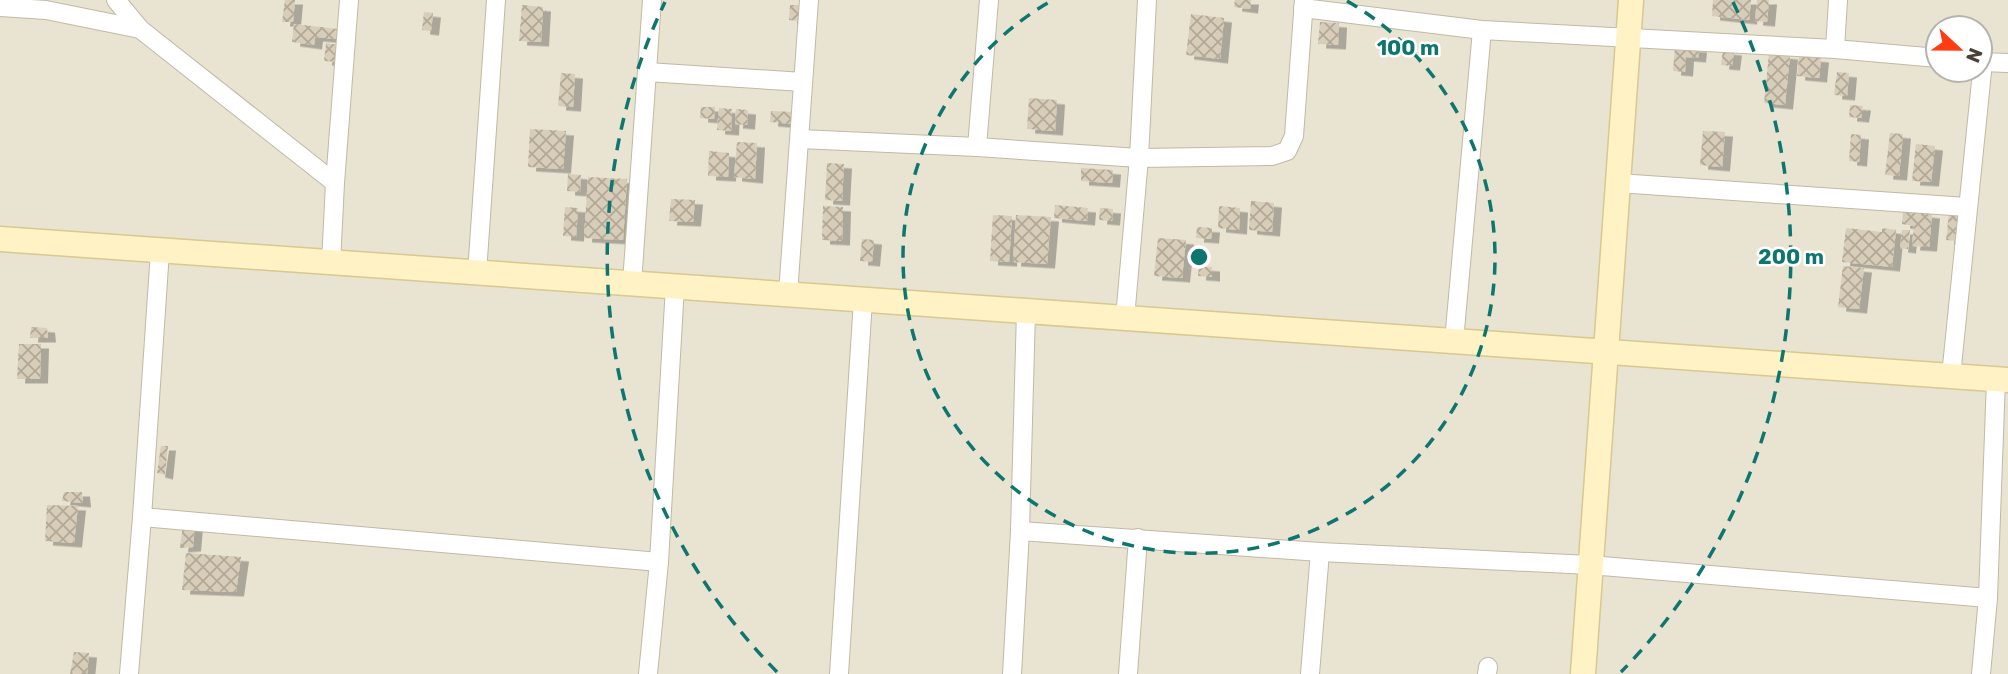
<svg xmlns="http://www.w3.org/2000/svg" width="2008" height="674" font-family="Rubik,sans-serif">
	<defs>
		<pattern id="building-cross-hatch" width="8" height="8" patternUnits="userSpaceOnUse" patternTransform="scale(1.75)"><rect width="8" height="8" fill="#d8cdb9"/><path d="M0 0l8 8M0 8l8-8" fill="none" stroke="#b1a897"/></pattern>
		<filter id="shadow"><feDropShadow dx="8" dy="4.5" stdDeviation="0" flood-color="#0004"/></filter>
	</defs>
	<rect width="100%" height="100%" fill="#f5f0e5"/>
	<path fill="#e9e3d2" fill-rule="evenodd" d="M0 0H2008V674H0ZM1938 28H1980V70H1938Z"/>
	<g fill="url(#building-cross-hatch)" filter="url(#shadow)">
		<polygon points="285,0 295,0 293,22 282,22"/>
		<polygon points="1235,0 1251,0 1250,9 1234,7"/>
		<polygon points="1713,0 1751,0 1749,20 1712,16"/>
		<polygon points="1757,0 1769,0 1767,22 1755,21"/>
		<polygon points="522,5 543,7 541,42 519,41"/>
		<polygon points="790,5 799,5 798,21 789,20"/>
		<polygon points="424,12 433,13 431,31 422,30"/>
		<polygon points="1191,14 1224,18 1220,59 1186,55"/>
		<polygon points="1320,22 1339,23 1338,45 1318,44"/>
		<polygon points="294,24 338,29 337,39 315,37 314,45 292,42"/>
		<polygon points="326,43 339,45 338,62 324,61"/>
		<polygon points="1675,46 1699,48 1698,58 1686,57 1685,72 1673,71"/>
		<polygon points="1723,50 1734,51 1732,66 1721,65"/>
		<polygon points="1769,53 1790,55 1785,105 1764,103"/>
		<polygon points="1799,56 1821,58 1819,78 1797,76"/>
		<polygon points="1837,72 1849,73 1847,96 1834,95"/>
		<polygon points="561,73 575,74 573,107 558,106"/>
		<polygon points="1029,98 1057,100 1055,131 1027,129"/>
		<polygon points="1850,105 1863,106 1861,118 1849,117"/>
		<polygon points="701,107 715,107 714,119 700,118"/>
		<polygon points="719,108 732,109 731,131 717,130"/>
		<polygon points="736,109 748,110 747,125 735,124"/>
		<polygon points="771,111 793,112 792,124 770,122"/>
		<polygon points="530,129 566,131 563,169 528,167"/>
		<polygon points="1703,131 1725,132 1722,167 1700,165"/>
		<polygon points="1890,133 1903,134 1899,176 1885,175"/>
		<polygon points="1851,134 1861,135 1859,162 1849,161"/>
		<polygon points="737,142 757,143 755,179 734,177"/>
		<polygon points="1916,144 1935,146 1931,182 1912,181"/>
		<polygon points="709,151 729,153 728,177 708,176"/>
		<polygon points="827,163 844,164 842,201 825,200"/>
		<polygon points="1081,168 1113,170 1112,183 1081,181"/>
		<polygon points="568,174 581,175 580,192 567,191"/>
		<polygon points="588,177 627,179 623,240 584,238"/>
		<polygon points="671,199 695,200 693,222 669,221"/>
		<polygon points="1251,201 1274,203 1272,232 1249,230"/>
		<polygon points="1055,205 1088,208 1087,221 1054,218"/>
		<polygon points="823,206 843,207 842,241 822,240"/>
		<polygon points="1219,206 1240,208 1239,230 1218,228"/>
		<polygon points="565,207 578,208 576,237 563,236"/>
		<polygon points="1100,208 1113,209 1112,221 1099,220"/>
		<polygon points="1903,211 1932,214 1929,247 1912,246 1914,226 1902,224"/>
		<polygon points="1949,213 1960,214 1958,241 1946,240"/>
		<polygon points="993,215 1012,216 1009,262 990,261"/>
		<polygon points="1016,215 1051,217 1047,264 1013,262"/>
		<polygon points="1197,227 1212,228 1211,239 1196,238"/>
		<polygon points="1846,228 1882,232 1882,228 1896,230 1892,267 1842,262"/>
		<polygon points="1902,230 1910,230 1908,249 1900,248"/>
		<polygon points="1158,238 1186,240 1182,278 1154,276"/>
		<polygon points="862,239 874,240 872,262 860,261"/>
		<polygon points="1199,266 1212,267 1212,277 1198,276"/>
		<polygon points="1843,266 1864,268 1859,309 1838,307"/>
		<polygon points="31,327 47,328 48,338 30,338"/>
		<polygon points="19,344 41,344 40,379 17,379"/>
		<polygon points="161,446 168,446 165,475 157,473"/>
		<polygon points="64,492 82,492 83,503 62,501"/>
		<polygon points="47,505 78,506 74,543 45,541"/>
		<polygon points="183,524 195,524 193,547 180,548"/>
		<polygon points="186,553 241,557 236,592 182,590"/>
		<polygon points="74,652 89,653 87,674 70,674"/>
	</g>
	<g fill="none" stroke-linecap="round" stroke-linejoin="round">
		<g stroke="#c1b9a6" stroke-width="20">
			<g id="street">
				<polyline points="116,0 140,29 335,183 331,263"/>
				<polyline points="0,7 46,10 140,29"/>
				<polyline points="1303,8 1482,30 1835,49 1938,58"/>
				<polyline points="1835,49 1838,0"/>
				<polyline points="1980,62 2008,63"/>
				<polyline points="647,72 803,82"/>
				<polyline points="800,139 977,147 1139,158 1272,156 1287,151 1294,136 1304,0"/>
				<polyline points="977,147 989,0"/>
				<polyline points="335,183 349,0"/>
				<polyline points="1618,183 1967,207"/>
				<polyline points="477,273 496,0"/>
				<polyline points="632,283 652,0"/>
				<polyline points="788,294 809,0"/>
				<polyline points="1125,318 1139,158 1147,0"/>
				<polyline points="1454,341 1482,30"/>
				<polyline points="1951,376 1983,62"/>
				<polyline points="142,517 659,562"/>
				<polyline points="1020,531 1320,552 1590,565 1988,598"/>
				<polyline points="129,674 142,517 160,251"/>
				<polyline points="648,674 659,562 675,286"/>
				<polyline points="839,674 863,300"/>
				<polyline points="1012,674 1020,531 1026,311"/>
				<polyline points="1128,674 1138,538"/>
				<polyline points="1310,674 1320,552"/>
				<polyline points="1487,674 1488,667"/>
				<polyline points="1981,674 1988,598 1996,379"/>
			</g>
		</g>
		<g stroke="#d9c88f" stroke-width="27">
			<g id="secondary">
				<polyline points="0,239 2008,380"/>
				<polyline points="1583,674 1631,0"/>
			</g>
		</g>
		<use href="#street" stroke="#fff" stroke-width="18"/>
		<use href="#secondary" stroke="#fff3c5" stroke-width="24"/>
	</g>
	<g fill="none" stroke="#0f766e" stroke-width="3.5" stroke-dasharray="12 9">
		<path d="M1347 1A296 296 0 1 1 1051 1"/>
		<path d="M777 672A592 592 0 0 1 665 2M1733 2A592 592 0 0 1 1621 672"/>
	</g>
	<circle cx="1199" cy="257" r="10" fill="#0f766e" stroke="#fff" stroke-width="3.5"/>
	<g font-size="21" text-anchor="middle" font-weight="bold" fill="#0f766e" stroke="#fff" stroke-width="5" stroke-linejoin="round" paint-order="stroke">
		<text x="1408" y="55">100 m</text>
		<text x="1791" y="264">200 m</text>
	</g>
	<g transform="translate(1959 49) rotate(112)"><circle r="33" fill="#ffffff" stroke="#b6b3ae" stroke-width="2"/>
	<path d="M0-5L12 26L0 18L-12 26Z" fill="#ff3d12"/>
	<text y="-10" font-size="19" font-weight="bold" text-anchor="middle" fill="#484134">N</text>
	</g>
</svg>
